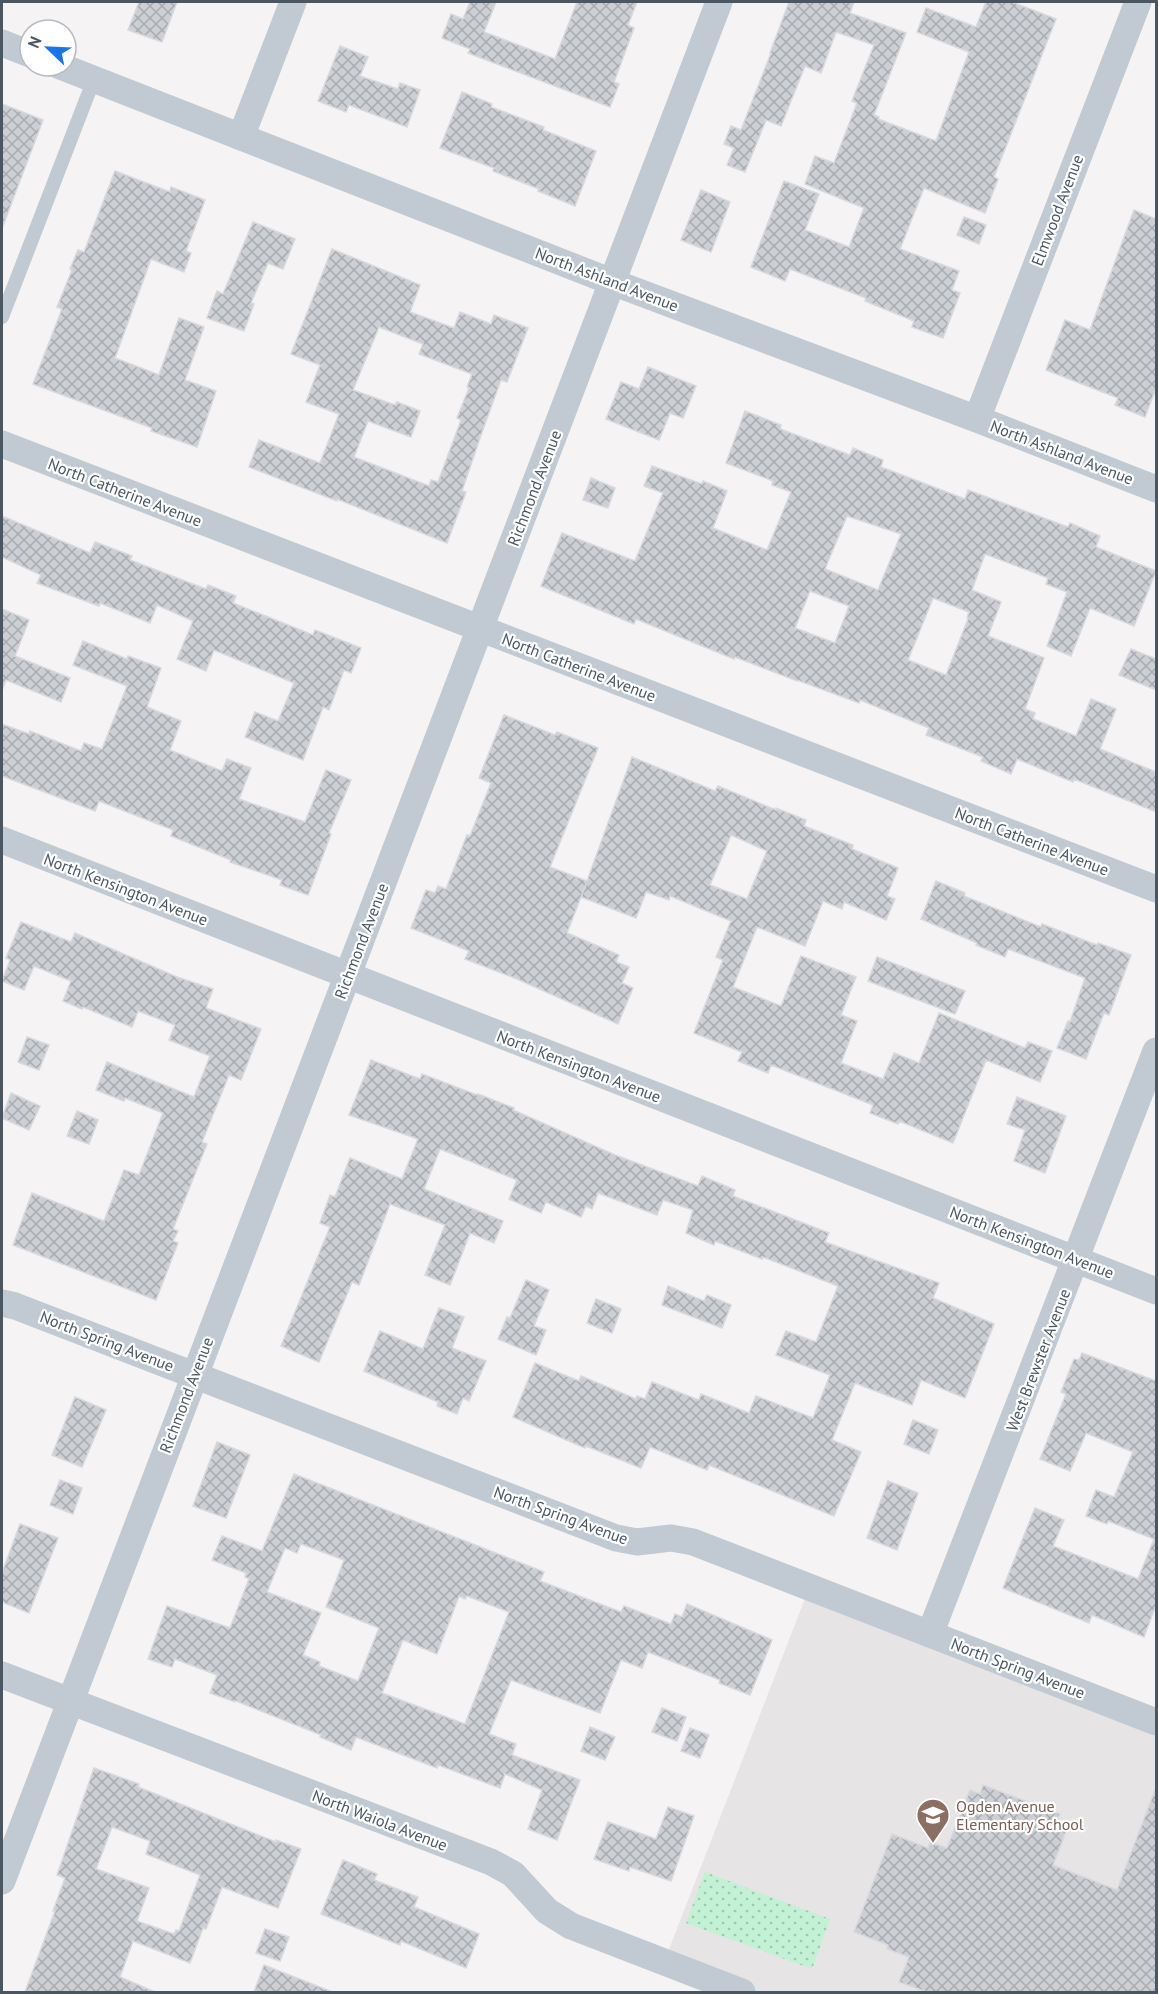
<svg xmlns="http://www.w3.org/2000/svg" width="1158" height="1994" font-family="'PT Sans',sans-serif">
	<defs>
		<pattern id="park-dots" width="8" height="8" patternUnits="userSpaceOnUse" patternTransform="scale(1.5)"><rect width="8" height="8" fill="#c3f1d5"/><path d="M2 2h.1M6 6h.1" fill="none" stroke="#a0c6b0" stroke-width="1.8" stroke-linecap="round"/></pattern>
		<pattern id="building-cross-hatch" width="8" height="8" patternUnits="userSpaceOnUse" patternTransform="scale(1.5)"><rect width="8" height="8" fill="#cdcfd5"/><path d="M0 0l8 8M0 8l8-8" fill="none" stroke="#a8abb0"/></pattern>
	</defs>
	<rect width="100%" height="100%" fill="#f5f3f3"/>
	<polygon fill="#e6e4e5" points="806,1596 1156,1731 1156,1992 756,1992 666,1957"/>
	<polygon fill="url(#park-dots)" points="705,1872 830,1919 812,1969 686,1923"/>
	<g fill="url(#building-cross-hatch)" stroke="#d7d9de" stroke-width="1.5" fill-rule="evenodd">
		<polygon points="139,2 177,2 162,42 128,30"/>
		<polygon points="470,2 496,2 484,32 555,59 577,2 637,2 628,25 634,28 614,82 619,84 610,107 468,53 470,49 442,38 451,14 463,19"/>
		<polygon points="789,2 854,2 850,13 906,33 874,115 879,117 878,119 936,141 969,52 917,32 926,8 976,27 986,2 1012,2 1056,19 994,177 998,179 985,213 924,188 900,249 959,271 952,290 960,293 943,338 912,327 914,321 865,301 866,298 790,269 785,281 751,267 784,181 819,194 805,230 849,247 864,208 805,184 815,156 834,163 857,103 852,101 874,45 836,32 821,73 805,66 781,126 766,120 745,172 727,165 734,148 724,144 731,126 741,130 771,53 770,53"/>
		<polygon points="340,46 368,57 360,76 398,89 400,83 420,90 407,127 349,105 346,112 318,101"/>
		<polygon points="462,92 492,104 491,107 544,127 543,130 596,151 575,206 538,191 539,189 493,171 494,168 440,148"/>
		<polygon points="2,104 43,120 3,226 2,225"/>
		<polygon points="115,171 170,192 171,187 205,200 186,251 191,253 184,272 151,259 115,358 159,375 179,318 204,327 185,380 216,391 197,447 151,431 152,428 33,384 62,309 57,307 72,270 70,269 78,250 84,252"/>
		<polygon points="701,190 730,202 711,252 681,240"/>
		<polygon points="1134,210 1156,219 1156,388 1145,417 1115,405 1118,398 1046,370 1065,320 1090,330"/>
		<polygon points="964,217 986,225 979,244 957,235"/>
		<polygon points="253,222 295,239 283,269 268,263 251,303 254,304 244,331 207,318 217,291 223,294"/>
		<path d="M332 249 420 285 410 312 454 328 460 312 491 324 494 315 528 328 507 382 501 380 481 435 462 491 466 492 447 543 337 499V501L249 467 259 440 320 463 339 414 306 402 320 365 291 354ZM379 327 423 344 419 354 472 374 467 387 469 388 457 418 461 420 438 482 431 480 429 486 354 457 368 421 411 437 420 411 397 402 395 405 353 390Z"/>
		<polygon points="648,367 696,386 683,418 670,413 659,440 606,419 621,382 639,389"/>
		<path d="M745 411 781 425 780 429 850 455 853 448 883 460 881 467 965 499 968 490 1068 527 1070 523 1100 536 1096 547 1156 571 1134 626 1090 608 1071 656 1047 646 1067 592 1046 584 1048 578 985 554 972 590 1001 602 988 636 1044 658 1025 709 1035 713 1033 719 1076 736 1091 699 1116 709 1100 749 1156 772V812L1074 779 1073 782 1017 759 1011 774 981 761 983 757 926 735 929 728 860 700 859 703 797 680V681L735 657 734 659 636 619 634 624 541 586 562 533 635 561 663 493 644 486 652 466 702 484 703 481 727 491 713 528 767 550 791 492 772 485 773 481 726 463ZM847 516 901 534 878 590 825 569ZM810 591 849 606 835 643 795 628ZM933 598 969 612 967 618 968 619 946 675 908 660Z"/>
		<polygon points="591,478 615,488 608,508 583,500"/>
		<polygon points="2,516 90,553 95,542 132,556 130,560 206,589 208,585 236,596 233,603 313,635 315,630 361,648 351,673 344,670 329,710 323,707 303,760 245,737 255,712 278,721 294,683 214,650 206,671 177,659 193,621 157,605 150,623 100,603 99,606 37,583 41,575 2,557"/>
		<polygon points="2,609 29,620 15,656 70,678 61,702 6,680 3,688 2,687"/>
		<polygon points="83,641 127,659 128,656 161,668 147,707 181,721 170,750 222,771 227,759 251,768 239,799 305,822 326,770 351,780 329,833 331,834 308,895 280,885 282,880 230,862 231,860 171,836 173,830 99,801 95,811 2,776 2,724 29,734 30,731 81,751 84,743 102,749 127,686 73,665"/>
		<polygon points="1131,649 1156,659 1156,690 1119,675"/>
		<path d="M504 715 555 735 557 732 598 748 550 867 587 881 632 757 715 791 718 786 776 810V808L806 820 804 826 853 845 852 849 898 868 887 896 895 899 886 920 844 902 842 909 823 901 805 946 757 927 733 987 781 1006 801 956 856 977 841 1015 857 1021 841 1063 883 1079 894 1053 919 1063 939 1013 1025 1048 1028 1042 1052 1051 1040 1082 986 1060 953 1143 899 1121 898 1124 870 1113 873 1105 771 1065 768 1073 738 1061 742 1052 694 1033 723 960 716 957 731 921 670 896 669 900 646 892 636 918 581 897 586 884 567 933 619 955 616 962 629 967 622 983 633 988 618 1024 517 979 465 959 469 951 411 928 426 890 435 893 438 886 446 889 467 835 470 836 491 783 479 778ZM731 835 767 851 747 899 710 885Z"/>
		<polygon points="936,881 965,893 964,896 1041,927 1042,924 1097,945 1098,943 1131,955 1109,1015 1104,1013 1086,1059 1057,1048 1068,1021 1070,1022 1085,978 1008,949 1005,957 976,945 977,943 921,919"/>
		<polygon points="21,922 71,942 75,933 177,977 213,989 206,1008 261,1029 241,1080 229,1075 202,1142 207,1144 173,1229 178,1231 173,1241 178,1243 156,1300 13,1245 32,1193 104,1221 124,1170 139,1175 163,1113 125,1098 124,1101 96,1090 107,1062 194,1097 210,1056 169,1040 175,1025 138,1011 132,1027 83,1007 82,1009 63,1001 71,981 34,966 24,990 2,981 10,960 6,958"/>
		<polygon points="877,957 965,991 955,1014 868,981"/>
		<polygon points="27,1037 49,1045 39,1070 18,1062"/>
		<polygon points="371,1060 420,1079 422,1074 477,1095 478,1094 514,1108 513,1110 615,1155 698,1186 702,1176 735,1190 733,1196 829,1233 825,1242 939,1283 933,1298 994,1324 965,1398 921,1380 912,1405 855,1383 832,1440 861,1452 834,1516 709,1465 707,1470 650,1447 641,1468 586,1446 585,1448 513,1417 535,1363 579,1381 581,1376 636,1399 637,1396 645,1399 652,1382 699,1400 701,1394 749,1413 756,1396 813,1418 830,1375 776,1355 786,1331 816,1342 838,1286 763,1257 762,1259 715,1241 714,1245 686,1233 693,1210 663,1200 657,1215 598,1193 592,1209 586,1206 581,1217 546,1202 541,1213 509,1199 517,1180 440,1149 424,1189 503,1221 494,1243 470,1233 450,1285 425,1275 445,1225 390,1204 359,1285 352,1282 319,1362 281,1346 330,1227 320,1223 330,1195 335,1197 350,1158 402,1179 418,1139 349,1115"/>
		<polygon points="11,1093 40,1106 29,1130 2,1118"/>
		<polygon points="1017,1097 1066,1116 1045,1173 1014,1161 1025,1130 1007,1124"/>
		<polygon points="77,1111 98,1120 89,1144 67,1136"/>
		<polygon points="526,1280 549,1290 534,1326 546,1330 536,1355 498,1339 507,1317 510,1318"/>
		<polygon points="668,1286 704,1301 707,1295 731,1305 722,1328 662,1305"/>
		<polygon points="596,1299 621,1309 612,1333 587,1323"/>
		<polygon points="439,1308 464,1317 452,1348 486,1361 469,1401 463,1398 457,1414 437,1406 438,1402 364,1371 380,1331 423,1349"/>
		<polygon points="1082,1353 1156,1381 1156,1605 1144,1637 1092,1615 1089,1623 1003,1588 1035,1508 1064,1520 1053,1546 1138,1579 1154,1539 1108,1521 1107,1524 1086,1516 1096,1490 1114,1497 1133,1452 1086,1433 1070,1471 1040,1459 1066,1394 1061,1392 1074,1359 1079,1360"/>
		<polygon points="75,1397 106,1410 82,1467 52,1455"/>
		<polygon points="913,1420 938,1430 929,1454 904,1444"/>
		<polygon points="217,1442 250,1455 226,1518 193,1506"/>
		<path d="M294 1474 544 1572 540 1581 621 1612 624 1606 671 1624 675 1614 682 1617 687 1604 772 1640 750 1695 719 1683 720 1680 648 1652 642 1668 621 1660 600 1713 511 1680 489 1734 516 1744 512 1755 580 1780 557 1840 528 1829 542 1790 505 1774 500 1788 438 1765 437 1768 356 1737 351 1750 320 1737 321 1735 236 1701 235 1702 210 1693 217 1675 175 1659 172 1667 148 1659 167 1606 230 1628 249 1579 245 1577 246 1573 212 1560 222 1536 262 1551ZM301 1544 344 1560 326 1607 379 1628 358 1681 319 1666 320 1662 303 1655 321 1613 267 1592 285 1548 297 1553ZM459 1596 465 1599 467 1596 509 1612 465 1724 382 1693 403 1640 437 1654Z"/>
		<polygon points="60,1480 82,1488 73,1514 50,1505"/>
		<polygon points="888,1481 918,1493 897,1550 867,1538"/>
		<polygon points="20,1524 58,1538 29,1613 2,1602 2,1573"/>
		<polygon points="662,1708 686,1717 677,1741 652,1732"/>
		<polygon points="590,1727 615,1737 605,1760 581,1751"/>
		<polygon points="690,1728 709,1735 700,1758 681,1751"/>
		<path d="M94 1768 139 1784 138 1787 198 1811 276 1842V1840L301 1849 278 1908 222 1887 206 1929 203 1928 190 1963 133 1941 120 1977 155 1992H25L55 1911H53L65 1878 57 1875ZM112 1827 150 1841 146 1854 200 1875 179 1931 176 1930 174 1934 137 1921 149 1888 96 1869Z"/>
		<polygon points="983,1785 1060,1814 1056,1824 1067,1829 1053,1865 1117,1890 1155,1790 1156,1791 1156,1992 927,1992 899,1982 909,1957 887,1949 888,1945 854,1932 892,1834 928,1848 930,1842 947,1848 970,1790 980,1794"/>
		<polygon points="668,1807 694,1816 671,1881 630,1867 629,1871 594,1859 608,1822 656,1839"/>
		<polygon points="343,1860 377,1874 374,1880 418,1897 414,1907 479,1934 466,1968 401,1941 400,1945 321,1914"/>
		<polygon points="265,1929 289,1937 280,1961 256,1953"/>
		<polygon points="264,1965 330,1991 330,1992 254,1992"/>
	</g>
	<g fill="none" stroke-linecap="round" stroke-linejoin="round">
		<polyline stroke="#c1cad2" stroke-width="14" points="2,317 94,79"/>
		<g stroke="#c1cad2" stroke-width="27">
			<polyline points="2,43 30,54"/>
			<polyline points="60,66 612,282 977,419 1156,489"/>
			<polyline points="241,137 293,2"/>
			<polyline points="977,419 1138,2"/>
			<polyline points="2,444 1156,889"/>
			<polyline points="2,840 1156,1291"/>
			<polyline points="2,1303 15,1306 616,1538 637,1542 671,1538 693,1542 1156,1722"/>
			<polyline points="930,1634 1156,1051"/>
			<polyline points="2,1675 491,1862 513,1874 547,1911 571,1926 742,1992"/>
			<polyline points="2,1881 719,2"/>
		</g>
	</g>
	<defs>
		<g id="school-pin" transform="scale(1.725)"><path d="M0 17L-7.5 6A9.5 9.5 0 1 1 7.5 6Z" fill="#8d6e63" stroke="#fff"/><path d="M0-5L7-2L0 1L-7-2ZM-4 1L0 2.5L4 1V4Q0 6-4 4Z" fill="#fff"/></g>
	</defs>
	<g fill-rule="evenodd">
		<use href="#school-pin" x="933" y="1815"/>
	</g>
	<g text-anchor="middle" stroke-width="4.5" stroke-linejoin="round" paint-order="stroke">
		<g font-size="16" fill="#4a5661" stroke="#fff">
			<text transform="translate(1057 210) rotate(-69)" y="6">Elmwood Avenue</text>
			<text transform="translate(607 279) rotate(21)" y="6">North Ashland Avenue</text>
			<text transform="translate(1062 452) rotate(21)" y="6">North Ashland Avenue</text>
			<text transform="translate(534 488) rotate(-69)" y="6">Richmond Avenue</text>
			<text transform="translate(125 492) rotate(21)" y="6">North Catherine Avenue</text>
			<text transform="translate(579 667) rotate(21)" y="6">North Catherine Avenue</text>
			<text transform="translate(1032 841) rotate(21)" y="6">North Catherine Avenue</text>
			<text transform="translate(126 889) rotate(21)" y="6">North Kensington Avenue</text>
			<text transform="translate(361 941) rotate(-69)" y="6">Richmond Avenue</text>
			<text transform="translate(579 1066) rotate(21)" y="6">North Kensington Avenue</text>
			<text transform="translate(1032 1242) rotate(21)" y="6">North Kensington Avenue</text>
			<text transform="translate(107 1341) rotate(21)" y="6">North Spring Avenue</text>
			<text transform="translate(1038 1360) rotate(-69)" y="6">West Brewster Avenue</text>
			<text transform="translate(186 1395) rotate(-69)" y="6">Richmond Avenue</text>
			<text transform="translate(561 1515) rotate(20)" y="6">North Spring Avenue</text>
			<text transform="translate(1018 1668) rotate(21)" y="6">North Spring Avenue</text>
			<text transform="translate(380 1820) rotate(21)" y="6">North Waiola Avenue</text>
		</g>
		<g font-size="16" fill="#785e54" stroke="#fff" text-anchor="start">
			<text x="956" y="1812">Ogden Avenue<tspan x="956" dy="18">Elementary School</tspan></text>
		</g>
	</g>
	<rect width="1158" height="1994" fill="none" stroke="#4a5661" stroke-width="6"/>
	<g transform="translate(48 48) rotate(293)"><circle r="28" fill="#ffffff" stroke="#b7bbc0" stroke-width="1.5"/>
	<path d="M0-4.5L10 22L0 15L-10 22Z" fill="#1a73e8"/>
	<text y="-9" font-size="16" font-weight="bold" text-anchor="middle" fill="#4a5661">N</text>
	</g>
</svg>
